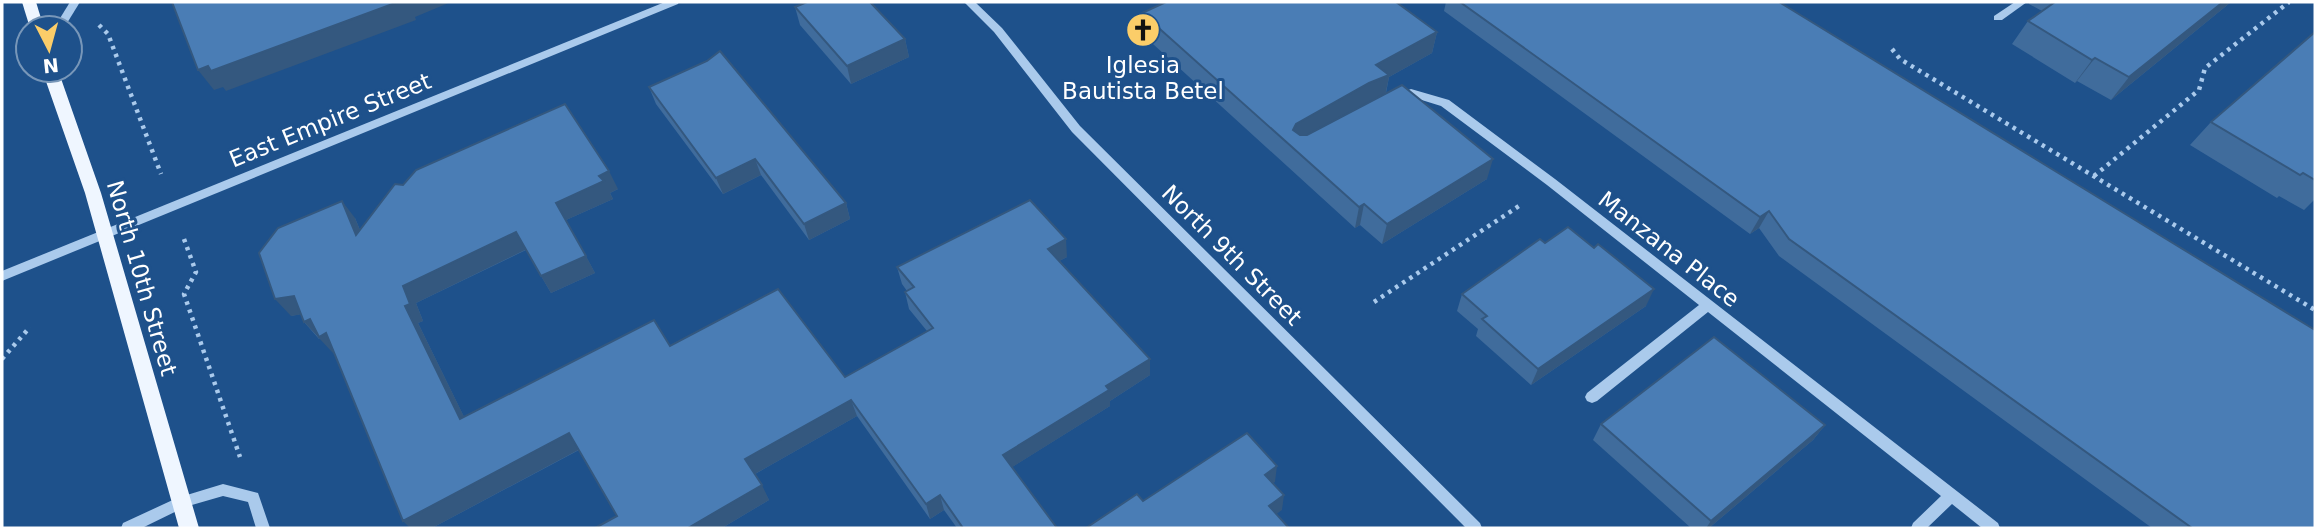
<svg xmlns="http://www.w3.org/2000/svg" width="2317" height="530" font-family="'DejaVu Sans',sans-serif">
	<rect width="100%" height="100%" fill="#1e518b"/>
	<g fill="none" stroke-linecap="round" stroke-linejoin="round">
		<g stroke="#aacaec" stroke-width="4.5" stroke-dasharray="3.5 5" stroke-linecap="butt">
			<polyline points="99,25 108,34 161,174"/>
			<polyline points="1892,49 1900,59 2315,310"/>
			<polyline points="2094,176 2199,90 2205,68 2289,2"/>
			<polyline points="184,239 196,272 184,294 240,457"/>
			<polyline points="1374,302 1522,204"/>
			<polyline points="2,359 30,327"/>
		</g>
		<g fill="#aacaec" fill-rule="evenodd">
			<polygon points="70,2 80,2 64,28 54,28"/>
			<polygon points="665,2 679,2 678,4 2,281 2,271"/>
			<polygon points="964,2 975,2 1002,28 1080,126 1480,523 1482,528 1466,528 1072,132 994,32"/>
			<polygon points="2015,2 2027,2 2002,20 1994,20 1994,16"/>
			<polygon points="1411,89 1449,100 1555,179 1998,523 2000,528 1982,528 1952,504 1927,528 1911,528 1913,523 1941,496 1708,312 1597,401 1592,403 1587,401 1585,397 1587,393 1699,305 1547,185 1441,106 1412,97 1399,102 1395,101 1394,98 1395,95"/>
			<polygon points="223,484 258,493 270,528 256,528 248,502 223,496 185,507 142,528 121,528 123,523 177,498"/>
		</g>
		<g fill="#eff6ff" fill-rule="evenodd">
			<polygon points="22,2 36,2 44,28 30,28"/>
			<polygon points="42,70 58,70 101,193 199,528 179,528 85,193"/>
		</g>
	</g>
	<g fill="#406c9c">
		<polygon points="1446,2 1779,2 2315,528 2152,528 1779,256 1759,228 1750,234 1444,11"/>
		<polygon points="2029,2 2231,2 2111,100 2077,81 2075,83 2012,44 2028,21 2042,11 2029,4"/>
		<polygon points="795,7 905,39 909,57 851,84 800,25"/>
		<polygon points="1142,13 1437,32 1432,53 1389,77 1386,93 1487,179 1382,244 1360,225 1355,228 1142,34"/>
		<polygon points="2315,32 2315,199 2304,210 2279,196 2277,198 2190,145 2211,122"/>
		<polygon points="649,87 846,203 850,219 809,240 761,175 723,194 656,104"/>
		<polygon points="403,185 618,189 610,193 613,199 566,220 595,273 551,293 526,250 416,303 423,321 418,323 464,417 670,346 845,377 927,331 909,309 905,292 907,291 902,284 897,267 1067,257 1059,261 1150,359 1150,375 1110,401 1110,406 1012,467 1057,528 957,528 944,510 930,519 857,416 755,474 769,500 722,528 595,528 617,516 579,450 432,528 410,528 334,353 320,338 319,339 304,322 301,314 291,316 355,218 360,230"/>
		<polygon points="1545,243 1646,306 1531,385 1476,336 1478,329 1457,311 1462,294"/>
		<polygon points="1601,424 1825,425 1813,440 1709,528 1691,528 1593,440"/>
	</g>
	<g fill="#34587f">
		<polygon points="398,2 451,2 415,17 416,20 226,91 223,87 214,90 198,70"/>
		<polygon points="2223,2 2231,2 2111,100 2129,77"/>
		<polygon points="1437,32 1432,53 1389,77 1385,96 1294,145 1293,130 1296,124 1369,83 1376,65"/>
		<polygon points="905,39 909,57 851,84 847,66"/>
		<polygon points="2095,58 2077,81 2075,83 2092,60"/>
		<polygon points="755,159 761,175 723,194 716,178"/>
		<polygon points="1493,159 1487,179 1382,244 1387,224"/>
		<polygon points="609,171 618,189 610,193 613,199 566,220 556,203 599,176"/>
		<polygon points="342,201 355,218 369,252 356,235"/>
		<polygon points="846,203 850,219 809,240 804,224"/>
		<polygon points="1364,204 1360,225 1355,228 1359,207"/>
		<polygon points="1769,211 1759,228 1750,234 1760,217"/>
		<polygon points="516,232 527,249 416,303 423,321 418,323 473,435 460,419 405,306 403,286"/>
		<polygon points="1066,239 1067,257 1050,266 1048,249"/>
		<polygon points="586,256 595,273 551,293 541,276"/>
		<polygon points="1654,289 1646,306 1531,385 1538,369"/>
		<polygon points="294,296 309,313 291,316 275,299"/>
		<polygon points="310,319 326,333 341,350 333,353 304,322"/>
		<polygon points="1150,359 1150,375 1110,401 1110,406 1006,471 1003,455 1106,386"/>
		<polygon points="851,400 857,416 753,475 745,459"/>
		<polygon points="1825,425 1813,440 1709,528 1706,528 1711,521"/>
		<polygon points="569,433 580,449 432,528 410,528 403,521"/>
		<polygon points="1277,466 1275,482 1263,490 1265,475"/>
		<polygon points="762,485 769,500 722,528 688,528"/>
		<polygon points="940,495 944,510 930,519 926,504"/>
		<polygon points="1284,495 1282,510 1267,521 1269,506"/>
	</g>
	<g fill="#4a7db5" stroke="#34587f" stroke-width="2">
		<polygon points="172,2 398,2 211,71 208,66 198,70"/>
		<polygon points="807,2 870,2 905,39 847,66 795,7"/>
		<polygon points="1166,2 1396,2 1437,32 1376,65 1389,75 1369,83 1296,124 1293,130 1300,135 1307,135 1402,85 1493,159 1387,224 1364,204 1359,207 1142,13"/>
		<polygon points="1460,2 1779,2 2315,330 2315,528 2192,528 1789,239 1769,211 1760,217"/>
		<polygon points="2055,2 2223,2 2129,77 2095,58 2092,60 2028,21"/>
		<polygon points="2315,32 2315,180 2303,173 2300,175 2211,122"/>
		<polygon points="720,51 846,203 804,224 755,159 716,178 649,87 707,61"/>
		<polygon points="565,104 609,171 599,176 604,181 556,203 586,256 541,276 516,232 403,286 410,304 405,306 460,419 654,320 670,346 778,289 845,377 933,328 905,292 914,287 897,267 1030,200 1066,239 1048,249 1150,359 1106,386 1109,390 1003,455 1057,528 963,528 940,495 926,504 851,400 745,459 762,485 688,528 595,528 617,516 569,433 403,521 326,333 319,337 310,319 304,322 294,296 275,299 259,253 278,228 342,201 356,235 395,184 403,185 416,170"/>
		<polygon points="1568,227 1594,248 1598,244 1654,289 1538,369 1482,319 1487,316 1462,294 1540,239 1545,243"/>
		<polygon points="1714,337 1825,425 1711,521 1601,424"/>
		<polygon points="1247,433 1277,466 1265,475 1284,495 1269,506 1289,528 1086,528 1137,494 1143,501"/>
	</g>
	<defs>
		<g id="church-disc" transform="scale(1.75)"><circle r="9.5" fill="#fbcd69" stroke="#1e518b"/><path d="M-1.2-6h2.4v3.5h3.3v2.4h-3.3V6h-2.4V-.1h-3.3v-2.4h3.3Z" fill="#111"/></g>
	</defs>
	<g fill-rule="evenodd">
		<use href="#church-disc" x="1143" y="30"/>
	</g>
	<g text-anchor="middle" stroke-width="6" stroke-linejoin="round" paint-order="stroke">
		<g font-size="23" fill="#fff" stroke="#1e518b">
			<text x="1143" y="73">Iglesia<tspan x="1143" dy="26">Bautista Betel</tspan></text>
		</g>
		<g font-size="23" fill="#fff" stroke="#1e518b">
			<text transform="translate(330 120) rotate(-22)" y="8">East Empire Street</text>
			<text transform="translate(1669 249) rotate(38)" y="8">Manzana Place</text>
			<text transform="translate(1232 255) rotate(45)" y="8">North 9th Street</text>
			<text transform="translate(142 278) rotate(74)" y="8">North 10th Street</text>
		</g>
	</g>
	<rect width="2317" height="530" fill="none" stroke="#ffffff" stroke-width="7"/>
	<g transform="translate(49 49) rotate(174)"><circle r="33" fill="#1e518b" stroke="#7897b9" stroke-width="2"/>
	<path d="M0-5L12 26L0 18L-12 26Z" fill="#fbcd69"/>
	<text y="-10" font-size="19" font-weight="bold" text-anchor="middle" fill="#ffffff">N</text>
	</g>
</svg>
